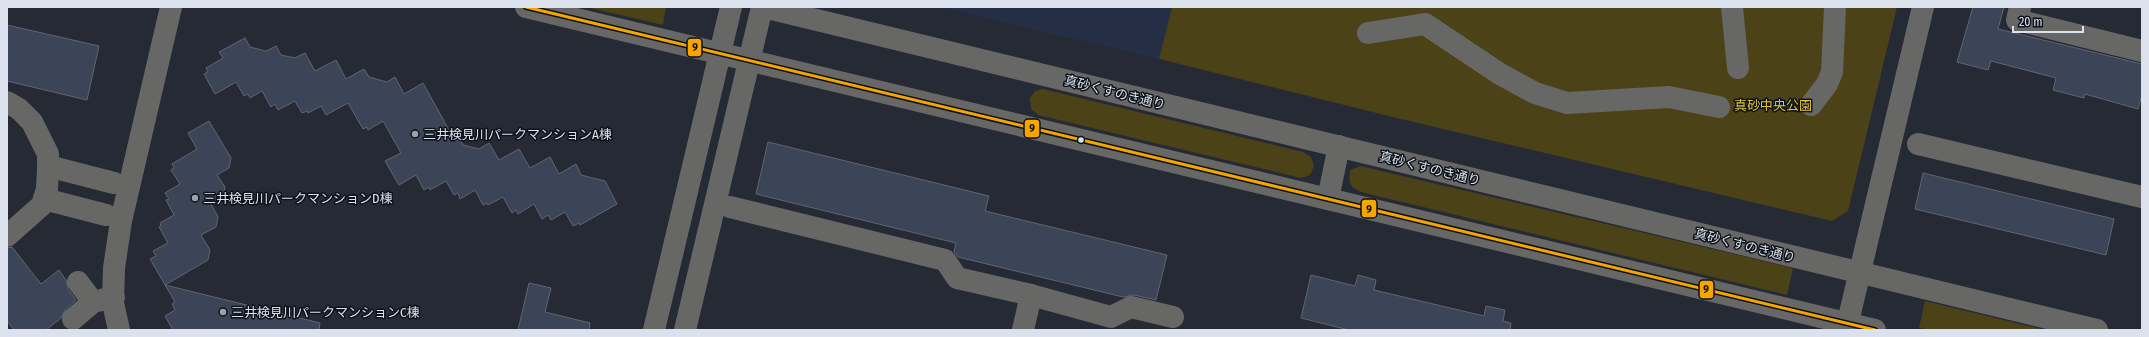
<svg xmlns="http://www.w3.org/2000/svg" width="2149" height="337" font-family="'Fira Sans Condensed','Noto Sans JP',sans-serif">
	<rect width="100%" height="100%" fill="#252a35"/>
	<polygon fill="#242f45" points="939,7 1172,7 1159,59"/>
	<g fill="#4b4217">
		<polygon points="586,7 666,7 663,25"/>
		<polygon points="1172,7 1897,7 1848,211 1832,221 1401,119 1159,59"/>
		<polygon points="1043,89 1303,152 1311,157 1314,166 1310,175 1301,178 1038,115 1031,109 1030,98 1035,91"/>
		<path d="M1360 166 1793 268 1787 295 1365 193C1351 188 1348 186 1350 170Z"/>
		<polygon points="1925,301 2045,330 1929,330 1919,328"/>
	</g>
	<g fill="#3c4457" stroke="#61656f">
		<polygon points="1973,7 2004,7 1998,29 2142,64 2142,95 2138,109 2085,94 2084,98 2053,90 2056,78 1991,61 1988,70 1957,62"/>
		<polygon points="7,25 99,46 87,100 7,81"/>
		<polygon points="245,38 250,47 266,51 276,46 281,55 295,58 305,53 315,71 336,60 346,79 364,69 369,77 387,82 395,77 404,94 423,83 454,139 461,141 463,145 479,149 489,143 499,160 519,149 530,168 550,157 559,174 576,164 581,175 605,181 617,204 580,225 579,223 573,226 565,212 551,220 548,215 542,219 534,204 518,214 516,210 512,213 503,197 488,205 487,203 483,205 475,190 460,199 458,193 454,195 446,181 430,190 429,187 424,190 416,175 399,185 385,161 401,153 383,121 368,130 367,127 363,129 348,103 326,115 321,106 308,113 307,111 302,113 295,101 278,110 275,104 271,107 262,91 250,98 248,94 244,96 236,82 215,94 204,74 208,72 206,68 223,58 219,52"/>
		<polygon points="209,121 231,158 229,168 217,175 225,187 223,197 211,204 218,217 216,227 201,235 210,250 208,260 165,285 320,323 319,330 173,330 165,316 175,310 172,304 175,302 150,259 156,256 153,251 168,243 159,227 161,226 160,223 174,215 166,200 169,199 165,193 180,184 171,170 174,168 172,164 197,149 188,133"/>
		<polygon points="768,142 989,196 985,211 1167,255 1156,300 1134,295 1123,297 958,257 954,252 956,243 756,194"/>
		<polygon points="1923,173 2114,219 2106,255 1915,209"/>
		<polygon points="12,247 41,284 59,270 66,280 68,289 76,300 65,310 61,318 46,330 14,330 7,321 7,248"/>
		<polygon points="1311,275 1355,286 1358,275 1376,280 1374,290 1484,316 1486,306 1505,310 1503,321 1511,323 1510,330 1349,330 1301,318"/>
		<polygon points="529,283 551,288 545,312 590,323 589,330 518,330"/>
	</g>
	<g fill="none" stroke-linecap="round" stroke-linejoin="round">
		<g stroke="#676765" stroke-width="22">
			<polyline points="526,7 1875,330"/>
			<polyline points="763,7 2097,330"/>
			<polyline points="1732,7 1738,68"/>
			<polyline points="2020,7 2017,20 2142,51"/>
			<polyline points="1368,33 1425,24 1500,74 1535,93 1567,103 1669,97 1719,107"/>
			<polyline points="7,102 19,109 32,122 48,154 48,169 47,189 42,205 7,236"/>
			<polyline points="1811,105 1827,84 1832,72 1835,7"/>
			<polyline points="1918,144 2142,197"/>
			<polyline points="48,166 114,183"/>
			<polyline points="44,199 106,215"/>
			<polyline points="1328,199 1339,146"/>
			<polyline points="730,207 945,260 957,278 1031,295 1111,317 1131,307 1173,317"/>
			<polyline points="78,282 93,302"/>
			<polyline points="73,319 93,302 114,297"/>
			<polyline points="119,330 113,303 114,268 121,221 171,7"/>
			<polyline points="654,330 731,7"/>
			<polyline points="685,330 762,7"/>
			<polyline points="1023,330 1031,295"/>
			<polyline points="1846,330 1923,7"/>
		</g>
		<g stroke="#0d1119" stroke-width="6">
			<polyline id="bus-1" points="526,7 1875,330"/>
		</g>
		<use href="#bus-1" stroke="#f7a600" stroke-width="3"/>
	</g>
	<g fill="#9ba2ad" stroke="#0d1119" stroke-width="1.5">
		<circle cx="415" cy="134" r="4"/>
		<circle cx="195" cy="198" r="4"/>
		<circle cx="223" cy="312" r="4"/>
	</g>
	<circle fill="#dbe2ee" stroke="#0d1119" stroke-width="1.5" cx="1081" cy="140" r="3.5"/>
	<g text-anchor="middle" stroke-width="3" stroke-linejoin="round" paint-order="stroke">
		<g font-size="13" fill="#dbe2ee" stroke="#0d1119">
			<text transform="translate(1115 92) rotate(14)" y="5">真砂くすのき通り</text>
			<text transform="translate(1430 168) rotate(14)" y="5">真砂くすのき通り</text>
			<text transform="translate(1745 245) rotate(14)" y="5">真砂くすのき通り</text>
		</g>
		<g font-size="13" fill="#e1c536" stroke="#0d1119">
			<text x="1773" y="110">真砂中央公園</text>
		</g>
		<g font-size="13" fill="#dbe2ee" stroke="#0d1119" text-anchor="start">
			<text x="423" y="139">三井検見川パークマンションA棟</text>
			<text x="203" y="203">三井検見川パークマンションD棟</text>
			<text x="231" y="317">三井検見川パークマンションC棟</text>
		</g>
	</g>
	<g stroke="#0d1119" stroke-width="1.5">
		<rect x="687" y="38" width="15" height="19" rx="4" fill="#f7a600"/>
		<rect x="1024" y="119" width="16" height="19" rx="4" fill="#f7a600"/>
		<rect x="1361" y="199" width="16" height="19" rx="4" fill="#f7a600"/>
		<rect x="1699" y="280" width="15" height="19" rx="4" fill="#f7a600"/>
	</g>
	<g font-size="11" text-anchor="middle" font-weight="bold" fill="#111">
		<text x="695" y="51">9</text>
		<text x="1032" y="132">9</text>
		<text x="1369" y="213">9</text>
		<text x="1706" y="293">9</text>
	</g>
	<rect width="2149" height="337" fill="none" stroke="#dbe2ee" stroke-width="16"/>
	<path d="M2013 26v6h70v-6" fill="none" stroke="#dbe2ee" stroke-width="2"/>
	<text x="2019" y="26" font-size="12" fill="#dbe2ee" stroke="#0d1119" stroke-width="3" paint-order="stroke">20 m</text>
</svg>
